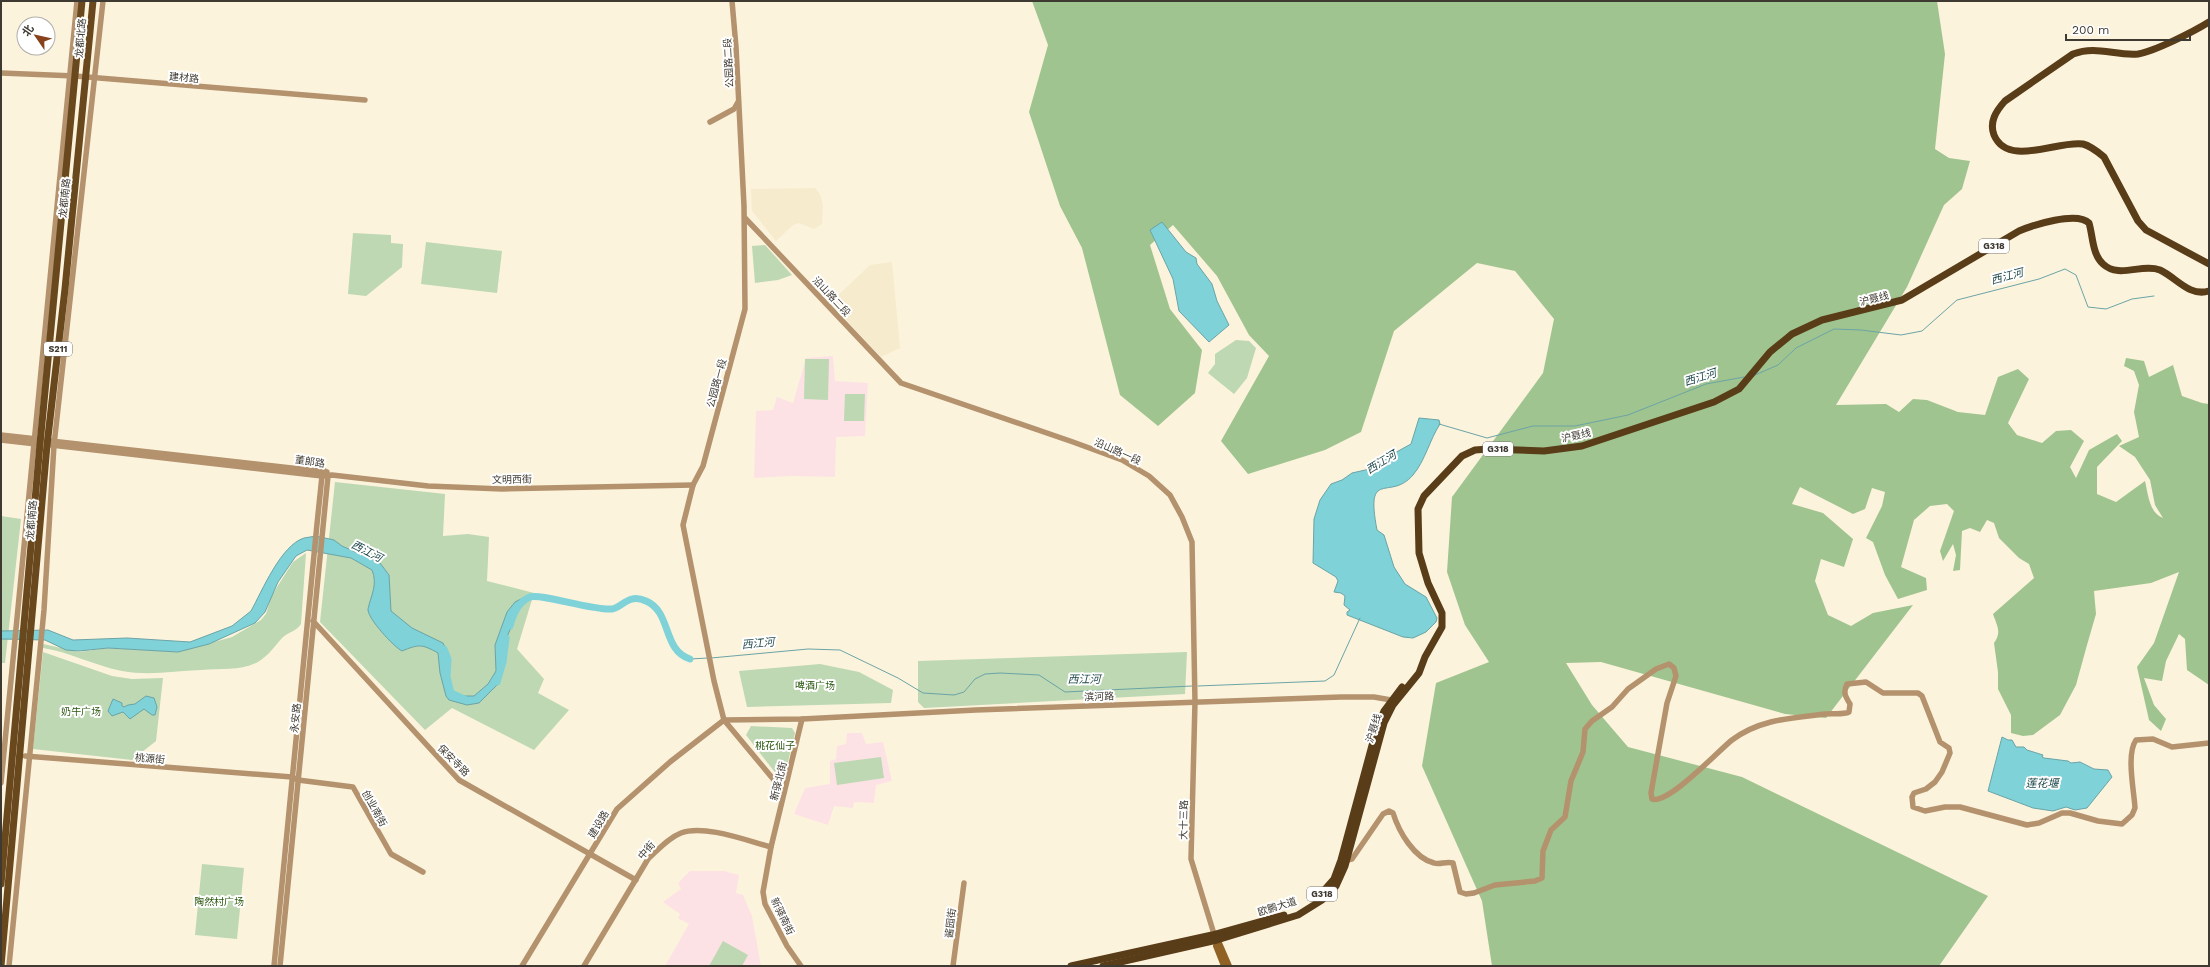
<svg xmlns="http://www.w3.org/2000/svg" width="2210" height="967" font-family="'Work Sans','Noto Sans SC',sans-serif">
	<rect width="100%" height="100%" fill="#fcf3dd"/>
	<g fill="#f6ebcd">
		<polygon points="815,188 820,194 823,205 822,224 814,229 799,223 793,225 776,241 752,211 751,189"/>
		<polygon points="892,262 900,348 881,357 830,303 870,265"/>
	</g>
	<g fill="#fde2e5">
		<polygon points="833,356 835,381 868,383 865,436 836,437 835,477 792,476 754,478 756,411 773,410 777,397 793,403 806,358"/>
		<polygon points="847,733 862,733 866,744 883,742 892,781 876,785 874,803 854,802 853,808 834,806 828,825 794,814 805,788 830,784 830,761 836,759 837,746 846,744"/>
		<polygon points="690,871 724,871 739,875 736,893 743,895 752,916 761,966 665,966 689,924 678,918 680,914 663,902 681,889 678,883"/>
	</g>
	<g fill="#bdd8b2">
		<polygon points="353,233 391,235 391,243 403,244 402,267 366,296 348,294"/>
		<polygon points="426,242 502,251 497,293 421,284"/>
		<polygon points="765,245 792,275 778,280 755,283 752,246"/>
		<polygon points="1236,340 1249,341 1256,348 1247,378 1234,394 1208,373 1215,364 1215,354"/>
		<polygon points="805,359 829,359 828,400 804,399"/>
		<polygon points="845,394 865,394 864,421 844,421"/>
		<polygon points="335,482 445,494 443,536 468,534 489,537 487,581 534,593 517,649 544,679 538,693 569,710 534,750 452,708 425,730 320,622"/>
		<polygon points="1,516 21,519 5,663 1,663"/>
		<path d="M306 553 301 624C297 631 288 632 282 638 275 646 268 656 258 662 240 671 221 668 201 670 174 671 149 676 122 671 95 666 70 652 43 648V644L79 652 108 648 178 652 232 637 261 620 266 614 271 598 277 587 293 562Z"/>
		<polygon points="43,652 112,676 132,679 163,678 156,741 132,760 33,749"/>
		<polygon points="1187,652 1185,694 924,708 918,702 918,661"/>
		<polygon points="820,664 859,672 893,690 891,703 747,707 739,671"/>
		<polygon points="751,726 792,728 795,733 785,774 777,775 746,735"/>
		<polygon points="881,757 884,778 837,785 834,763"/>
		<polygon points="202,864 244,868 237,939 195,935"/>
		<polygon points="723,941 748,955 742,966 709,966"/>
	</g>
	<path fill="#a0c48f" d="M1032 1H1937L1945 54 1935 149 1949 158 1970 161 1962 189 1944 205 1907 287 1836 405 1886 404 1899 412 1913 399 1927 400 1958 412 1985 415 1998 377 2018 369 2029 379 2008 423 2017 435 2042 443 2056 431 2071 430 2084 441 2070 467 2076 478 2089 450 2117 434 2122 441 2097 467V494L2116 502 2145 481C2148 493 2149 513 2163 518L2155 505 2150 480 2135 457 2119 446 2139 437 2134 412 2139 385 2134 371 2124 366 2126 358 2144 361 2149 377 2173 365 2182 396 2202 403 2209 404V685L2187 670 2185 639 2179 634 2166 661 2162 681 2144 678 2154 705 2166 719 2161 731 2149 720 2137 667 2154 643 2179 572 2151 583 2094 591 2096 614 2087 645 2076 685 2060 715 2033 735 2023 736 2011 733V715L1998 689V672L1994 643C2002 632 1997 626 1993 614L2034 578 2029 564 2019 558 1999 538 1994 523 1987 520 1980 532 1970 528 1962 531 1960 570 1953 571 1956 555 1953 544 1943 561 1940 551 1954 511 1947 504 1930 506 1914 520 1901 567 1926 578 1927 590 1898 599 1885 575 1873 542 1866 538 1882 506 1885 492 1872 488 1865 509 1853 514 1800 487 1792 504 1823 513 1853 539 1844 567 1821 559 1815 581 1828 615 1851 626 1873 613 1913 605 1826 718 1785 714 1601 662 1566 663 1592 705 1628 747 1742 777 1988 896 1939 966H1492L1482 901 1422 766 1436 683 1489 662 1465 625 1447 572 1452 497 1543 373 1554 319 1515 271 1477 263 1394 331 1361 432 1325 450 1248 474 1221 441 1269 356 1249 335 1217 276 1173 225 1150 245 1170 309 1202 350 1195 393 1158 426 1120 395 1082 248 1060 206 1029 112 1048 45Z"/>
	<g fill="#7ed2d8" stroke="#6ba4a6">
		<polygon points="1162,222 1186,252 1196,258 1197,264 1212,284 1217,301 1229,325 1209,342 1179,311 1173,279 1150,230"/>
		<path d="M1419 418 1439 420 1440 424C1430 439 1425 461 1413 475 1390 502 1365 467 1377 530L1384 535 1394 567 1405 584 1426 597 1437 618 1436 622 1426 632 1413 638 1403 637 1347 615V612L1350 610 1344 605 1345 596 1341 593 1334 592 1338 581 1336 577 1313 563 1314 519 1320 500 1331 484 1342 480 1352 473 1374 468 1391 455 1411 444Z"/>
		<path d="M316 536 334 540 342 546 380 563 389 575 391 611 412 628 443 643 448 655 446 672 454 696H474L488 684 496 671 495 645 507 612 515 602 523 598 512 614 513 623 506 639 497 685 479 703 467 705 449 700 446 696 440 673 438 653C422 644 419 644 402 651 394 647 367 618 368 609 371 595 378 585 372 570L351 558 307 550 296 556 278 582 265 612 255 623 209 644 178 652 108 648 79 651 66 650 45 640 1 639V631L48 630 73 640 127 638 190 642 232 626 251 611C262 591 281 545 304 538 308 537 312 537 316 536Z"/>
		<polygon points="146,696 154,698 157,707 155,715 152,715 144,709 130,719 123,712 112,716 108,711 113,699 122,703 122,706 124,707 128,705 135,704"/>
		<polygon points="2002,737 2008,740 2012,740 2016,747 2024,747 2027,750 2043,755 2042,757 2044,758 2068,761 2071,763 2080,762 2094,769 2108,770 2112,777 2087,808 2075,810 2066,807 2053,811 2033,808 1988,791"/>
	</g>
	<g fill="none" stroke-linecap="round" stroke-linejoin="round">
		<g stroke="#6ba4a6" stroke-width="1">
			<polyline points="1755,375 1778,365 1796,348 1834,329 1861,330 1901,335 1922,331 1957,300 2039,279 2065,269 2076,275 2088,307 2106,309 2132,299 2154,296"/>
			<polyline points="1439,424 1487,438 1533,426 1575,426 1628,415 1706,384 1744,377"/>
			<polyline points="711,658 808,649 840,650 898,678 923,693 954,695 964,692 975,679 985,674 1000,673 1039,675 1065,692 1192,686"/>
			<polyline points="690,659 708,658"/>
			<polyline points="1198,686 1325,681 1334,675 1360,618"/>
		</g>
		<g stroke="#7ed2d8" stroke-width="7">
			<path d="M510 626C513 614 518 602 530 597 540 593 594 611 612 609 623 607 628 593 646 601 672 612 662 650 690 659"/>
			<polyline points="444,649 448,659 447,677 451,693 464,699"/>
			<polyline points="497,682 503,662 506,638"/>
		</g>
		<g stroke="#b3926d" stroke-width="5.5">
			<polyline points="732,1 736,47 744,206 745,309 703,466 693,485 683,525 714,681 724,720 784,792"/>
			<polyline points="1,73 75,76 365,100"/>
			<polyline points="710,122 734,109 738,102"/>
			<polyline points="745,218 901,383 1073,442 1122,460 1149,476 1170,495 1182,517 1192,542 1195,702 1191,859 1214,934"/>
			<polyline points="1,435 37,439"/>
			<polyline points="1,440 36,444"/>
			<polyline points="51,441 327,472"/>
			<polyline points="51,445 322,476 332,475 428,486 502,489 693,485"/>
			<polyline points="313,621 459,780 636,880"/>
			<polyline points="724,720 802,719 976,710 1341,697 1374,697 1391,700 1393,704"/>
			<polyline points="25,756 292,777 298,780 353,787 391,854 423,872"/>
			<polyline points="1,783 77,1"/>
			<path d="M1347 860 1352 859 1383 814 1389 811 1393 813C1399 832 1414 858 1434 863 1440 865 1446 861 1453 863L1460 892 1466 894 1474 893 1495 885 1535 881 1542 878 1543 851 1551 830 1565 817 1571 781 1583 752 1585 729 1592 721 1612 707 1628 689 1656 669 1669 664 1674 668 1676 676 1667 703 1651 793 1652 799C1668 805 1719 750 1732 740 1760 719 1792 718 1825 714 1833 713 1843 715 1849 712L1850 704C1845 696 1843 692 1847 684L1866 682 1883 693H1918L1922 696 1940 742 1949 748 1950 753 1942 772 1935 782 1926 789 1914 793 1912 797 1913 807 1925 811 1945 807H1960L2027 825 2039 823 2062 813H2070L2098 821 2122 824 2132 815 2135 808C2134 790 2126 754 2136 740L2153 739 2172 747 2209 743"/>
			<polyline points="9,966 44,610 54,445 103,1"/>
			<polyline points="274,966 317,524 322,476 325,471"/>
			<polyline points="280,966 328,476 326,473"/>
			<polyline points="522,966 617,809 670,762 724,720"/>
			<path d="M584 966 648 859C658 850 668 838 681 833 704 824 748 841 771 847"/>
			<polyline points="801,966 787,946 765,904 763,892 771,847 802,719"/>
			<polyline points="953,966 964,883"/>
		</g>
		<g stroke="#916225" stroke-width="6">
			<polyline points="1216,936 1229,966"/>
			<polyline points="1216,946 1224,966"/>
		</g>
		<g stroke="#69481e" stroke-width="7">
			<polyline points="1,884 40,444 82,1"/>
			<polyline points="1,966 47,445 65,289 93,1"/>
		</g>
		<g stroke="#593c18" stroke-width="7">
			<path d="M2209 22C2193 32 2155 51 2138 54 2115 56 2096 45 2073 54L2005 101C1996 111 1989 122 1994 135 2008 168 2058 140 2083 144 2091 146 2098 152 2104 157L2138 221 2146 230 2209 264"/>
			<polyline points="1378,726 1384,711 1402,687"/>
			<polyline points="1319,896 1334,879 1341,860 1374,738"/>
			<polyline points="1071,966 1212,935 1284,915"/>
			<path d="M1103 966 1217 940 1298 915 1322 900 1336 886 1345 866 1384 723 1393 705 1419 673 1425 657 1442 627V613L1428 583 1419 553 1418 509 1424 496 1462 456 1475 450 1488 449 1544 451 1582 446 1714 402 1739 389 1770 352 1792 334 1822 320 1902 300 2019 231C2033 225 2077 211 2089 223 2093 236 2092 254 2103 264 2119 279 2142 263 2160 270 2177 278 2189 297 2209 291"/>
		</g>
	</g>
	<g text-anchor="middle" stroke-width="4" stroke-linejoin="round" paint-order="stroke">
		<g fill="#fff" stroke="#787570" stroke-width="1">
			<rect x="1979" y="239" width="30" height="14" rx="3"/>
			<rect x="44" y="342" width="28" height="14" rx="3"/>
			<rect x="1483" y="442" width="30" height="14" rx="3"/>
			<rect x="1307" y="887" width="30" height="14" rx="3"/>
		</g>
		<g font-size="9" font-weight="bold" fill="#3e3a32">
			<text x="1994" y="249">G318</text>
			<text x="58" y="352">S211</text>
			<text x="1498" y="452">G318</text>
			<text x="1322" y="897">G318</text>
		</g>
		<g font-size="10" fill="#3e3a32" stroke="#fff">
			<text transform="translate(80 38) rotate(-85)" y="4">龙都北路</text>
			<text transform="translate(728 63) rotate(-93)" y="4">公园路二段</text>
			<text transform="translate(184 77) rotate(5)" y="4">建材路</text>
			<text transform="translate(64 198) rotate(-84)" y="4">龙都南路</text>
			<text transform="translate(832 296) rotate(47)" y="4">沿山路二段</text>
			<text transform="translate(1874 298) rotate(-14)" y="4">沪聂线</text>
			<text transform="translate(716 383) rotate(-75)" y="4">公园路一段</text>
			<text transform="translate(1576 435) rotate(-12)" y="4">沪聂线</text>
			<text transform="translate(1118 451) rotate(24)" y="4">沿山路一段</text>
			<text transform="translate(310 461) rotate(8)" y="4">董郞路</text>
			<text transform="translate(512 479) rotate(-1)" y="4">文明西街</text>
			<text transform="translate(31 520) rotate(-85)" y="4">龙都南路</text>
			<text transform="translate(1099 696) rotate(-2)" y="4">滨河路</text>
			<text transform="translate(295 718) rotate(-84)" y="4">永安路</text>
			<text transform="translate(1373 728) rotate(-72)" y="4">沪聂线</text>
			<text transform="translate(150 758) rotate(5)" y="4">桃源街</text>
			<text transform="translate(454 760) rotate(45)" y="4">保安寺路</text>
			<text transform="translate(778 781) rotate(-76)" y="4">新驿北街</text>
			<text transform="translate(375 808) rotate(61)" y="4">创业南街</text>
			<text transform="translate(1183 820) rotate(-89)" y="4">大十三路</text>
			<text transform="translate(598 824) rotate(-59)" y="4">建设路</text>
			<text transform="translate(646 850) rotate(-49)" y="4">中街</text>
			<text transform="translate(1277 906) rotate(-17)" y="4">欧鹏大道</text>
			<text transform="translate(783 916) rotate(64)" y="4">新驿南街</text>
			<text transform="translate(950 923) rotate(-83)" y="4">酱园街</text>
		</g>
		<g font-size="10" fill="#29560c" stroke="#fff">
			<text x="815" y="689">啤酒广场</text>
			<text x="81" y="715">奶牛广场</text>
			<text x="775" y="749">桃花仙子</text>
			<text x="219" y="905">陶然村广场</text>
		</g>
		<g font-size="11" font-style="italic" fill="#1f474a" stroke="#fff">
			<text transform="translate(2007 276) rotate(-15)" y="4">西江河</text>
			<text transform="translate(1700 377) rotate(-17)" y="4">西江河</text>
			<text transform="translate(1381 462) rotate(-31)" y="4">西江河</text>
			<text transform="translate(367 551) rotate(27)" y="4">西江河</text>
			<text transform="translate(758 643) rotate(-5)" y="4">西江河</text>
			<text x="1084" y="683">西江河</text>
			<text x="2042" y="787">莲花堰</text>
		</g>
	</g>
	<rect width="2210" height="967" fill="none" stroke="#3e3a32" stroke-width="4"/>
	<g transform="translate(36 36) rotate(304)"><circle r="19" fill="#ffffff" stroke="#b2b0ad"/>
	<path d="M0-3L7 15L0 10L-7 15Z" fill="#87411b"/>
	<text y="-6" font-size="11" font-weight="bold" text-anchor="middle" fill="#3e3a32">北</text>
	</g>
	<path d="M2066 34v6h124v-6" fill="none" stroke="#3e3a32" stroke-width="2"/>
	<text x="2072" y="34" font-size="12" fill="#3e3a32" stroke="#ffffff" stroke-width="3" paint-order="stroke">200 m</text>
</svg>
